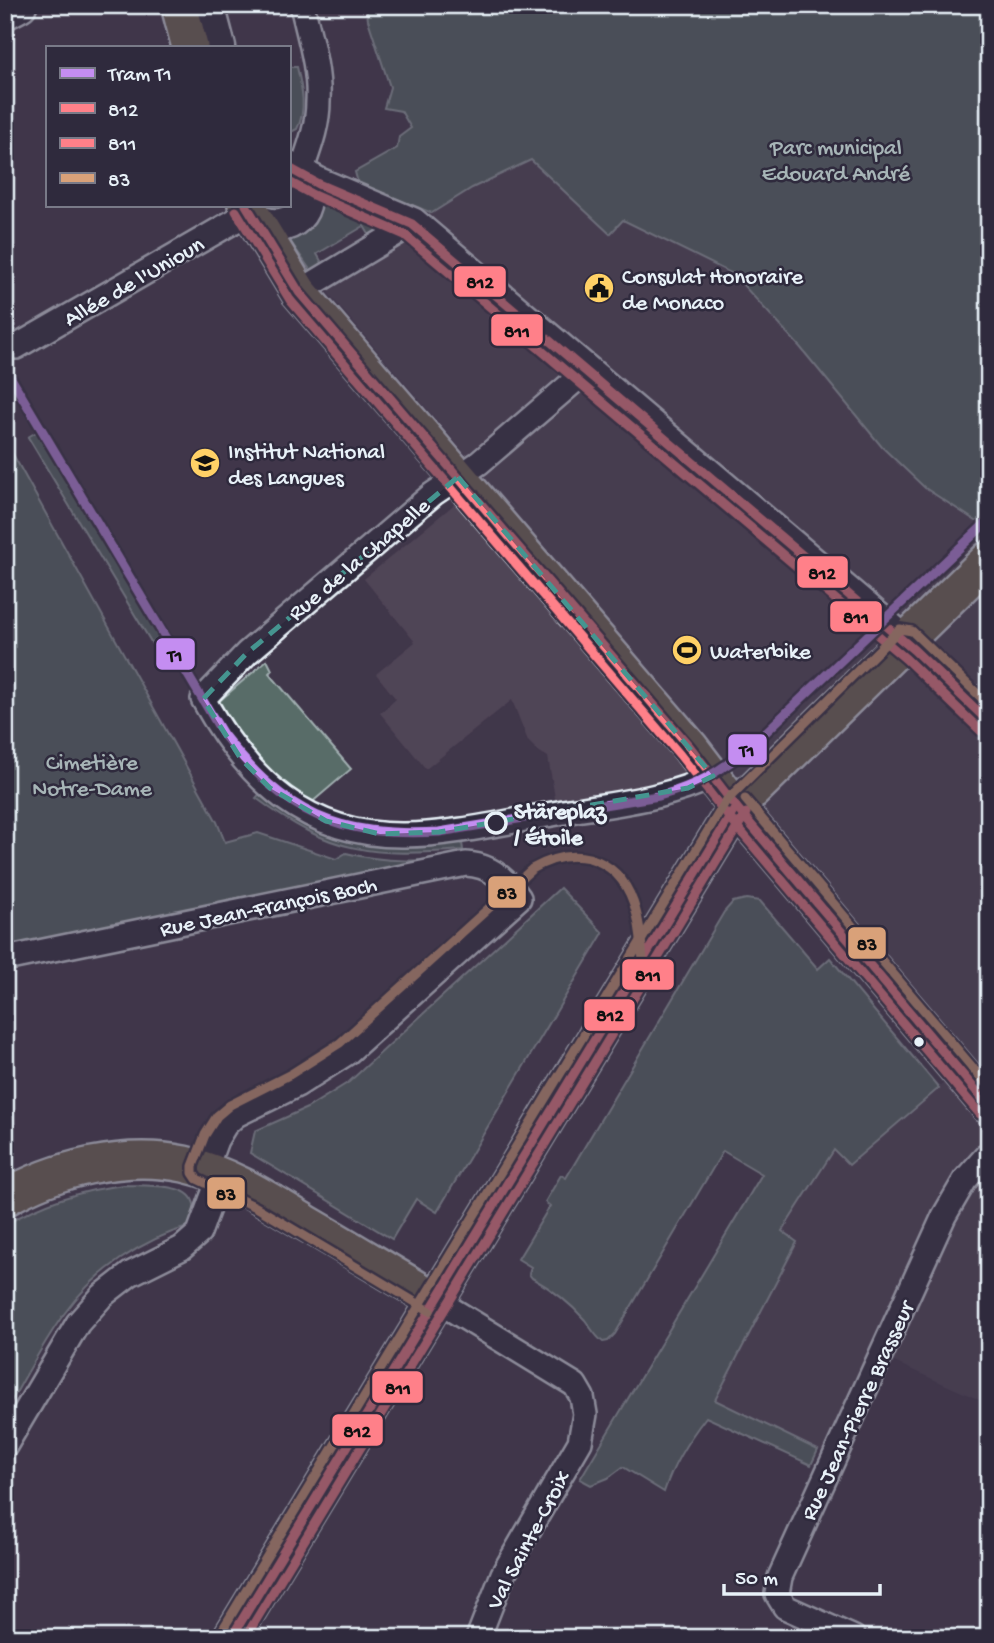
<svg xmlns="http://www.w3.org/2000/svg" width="994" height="1643" font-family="'Gochi Hand',sans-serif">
	<rect width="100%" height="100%" fill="#40374a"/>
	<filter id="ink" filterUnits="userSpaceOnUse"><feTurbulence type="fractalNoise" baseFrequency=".0143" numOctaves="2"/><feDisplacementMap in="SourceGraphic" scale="14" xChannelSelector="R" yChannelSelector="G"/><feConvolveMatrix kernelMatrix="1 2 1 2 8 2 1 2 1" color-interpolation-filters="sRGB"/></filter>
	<g filter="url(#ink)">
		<polygon fill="#4f4456" points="531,160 610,233 623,220 733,274 800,347 882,447 925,488 976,521 989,522 989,1404 881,1356 834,1457 715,1400 797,1242 782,1231 834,1150 849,1165 958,1071 713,777 556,804 548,757 538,751 528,741 512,700 426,769 380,713 396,699 376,674 415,642 364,579 486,478 318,281 472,188"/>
		<g fill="#586c67" stroke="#a0aeb0" stroke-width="2">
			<polygon points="366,5 989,5 989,522 976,521 925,488 882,447 800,347 733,274 623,220 610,234 531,160 472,188 432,213 358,183 355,172 397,148 399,137 411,128 401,111 384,108 390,87 368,20"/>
			<path d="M289 67H297C302 88 307 110 297 129L289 133Z"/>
			<polygon points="320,201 383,226 376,246 364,226 317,254 329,275 318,281 288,238"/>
			<polygon points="45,427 184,659 168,670 28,437"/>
			<path d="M5 440 217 822 225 842 258 833 336 859 346 853C385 863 425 861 464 858L5 952Z"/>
			<polygon points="267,660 272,670 269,673 351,769 310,804 267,774 216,704"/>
			<path d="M263 790 307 819 461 835 463 850C372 857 331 854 256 798Z"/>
			<polygon points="560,888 603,933 437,1212 416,1199 392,1239 250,1153 255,1131 307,1108 349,1082"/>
			<path d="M746 899 760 901 818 969 830 958 939 1088 849 1165 834 1150 782 1231 797 1242 715 1400 818 1450 811 1465 706 1417C688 1440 673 1464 664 1492L623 1467 608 1478 591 1485 580 1479 762 1174 723 1151 615 1334 608 1341 603 1342C595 1336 591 1328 585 1320 570 1303 552 1289 532 1278L529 1274 531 1267 518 1259 550 1206 545 1202 561 1175 566 1178 724 912 733 902Z"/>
			<path d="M124 1185C141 1186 183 1183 192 1199 197 1207 193 1218 191 1226 142 1239 93 1273 64 1314 42 1344 24 1380 5 1412V1225C43 1202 81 1190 124 1185Z"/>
		</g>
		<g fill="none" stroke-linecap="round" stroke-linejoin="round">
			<g stroke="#e8f1f8" stroke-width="28">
				<g id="street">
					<path d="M300 175C308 151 318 127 318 102 320 70 309 36 302 5"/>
					<polyline points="299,292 412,224"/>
					<polyline points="16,347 250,212"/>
					<path d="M586 371 479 463 433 494 247 653 203 699C248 780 306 836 404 835 452 835 510 821 558 813 609 804 666 800 713 776"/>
					<path d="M5 959 466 864C490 865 506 879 519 898L347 1053 297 1085 236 1115 225 1125 216 1140 205 1170"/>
					<polyline points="436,1300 575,1385 582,1397 585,1414 580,1442 503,1574 478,1638"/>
					<polyline points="5,1446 78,1323 103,1295 130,1274 182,1248 199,1233 220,1176"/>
					<polyline points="854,1638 785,1607 777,1594 780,1577 944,1216 965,1180 989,1153"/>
				</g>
			</g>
			<g stroke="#e8f1f8" stroke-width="37">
				<g id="secondary">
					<polyline points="208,5 219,47"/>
					<polyline points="5,13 20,5"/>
					<polyline points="289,168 318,184 412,224 914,650 989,722"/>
					<path d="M255 220C290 237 317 210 300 175"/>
				</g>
			</g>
			<g stroke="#e8f1f8" stroke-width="40">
				<g id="primary">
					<polyline points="179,5 190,47"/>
					<polyline points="246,205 299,292 690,747 736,807 989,1106"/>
					<path d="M5 1198C56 1168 125 1152 184 1164 229 1174 270 1201 308 1224 351 1249 393 1275 436 1300"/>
					<polyline points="231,1638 736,807 989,559"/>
				</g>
			</g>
			<use href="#street" stroke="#2f2a3d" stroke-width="23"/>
			<use href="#secondary" stroke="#2f2a3d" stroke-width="32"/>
			<use href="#primary" stroke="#766a54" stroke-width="35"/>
			<g stroke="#2f2a3d" stroke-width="14">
				<g id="bus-1">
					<polyline points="289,168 318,184 412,224 914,650 989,722"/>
					<polyline points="246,205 299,292 690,747 736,807 989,1106"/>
					<polyline points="231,1638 736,807"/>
				</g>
			</g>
			<g stroke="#2f2a3d" stroke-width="14">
				<g id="bus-2">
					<polyline points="289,182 313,195 405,235 906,659 981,731"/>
					<polyline points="236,211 290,300 680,755 727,815 980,1114"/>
					<polyline points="245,1638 746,813"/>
				</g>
			</g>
			<g stroke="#2f2a3d" stroke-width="14">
				<g id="bus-3">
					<polyline points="745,799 989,1087"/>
					<path d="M430 1311 256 1207 197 1179 193 1173V1166L205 1135 217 1116 230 1105 291 1074 340 1043 532 869C549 859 569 853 589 858 641 873 641 934 644 978"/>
					<polyline points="221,1632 726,801 900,629 912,631 989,705"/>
				</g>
			</g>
			<use href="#bus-1" stroke="#ff8089" stroke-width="9"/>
			<use href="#bus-2" stroke="#ff8089" stroke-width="9"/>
			<use href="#bus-3" stroke="#d9a179" stroke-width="9"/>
			<g stroke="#2f2a3d" stroke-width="14">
				<path id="tram-1" d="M5 368 223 734C286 815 337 837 439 832L659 796C698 785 715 774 747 750L989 520"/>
			</g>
			<use href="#tram-1" stroke="#c48df1" stroke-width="9"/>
		</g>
	</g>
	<path d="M0 0H994V1643H0ZM458 477 713 776 688 788 439 832 380 834 326 821 270 788 241 759 203 699 247 653Z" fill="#40374a" fill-opacity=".55" fill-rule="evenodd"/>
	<path fill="none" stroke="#459590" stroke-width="5" stroke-dasharray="14 9" stroke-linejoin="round" d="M458 477 713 776 688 788 439 832 380 834 326 821 270 788 241 759 203 699 247 653Z"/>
	<defs>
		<g id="civic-disc" transform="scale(1.575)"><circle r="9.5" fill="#ffd166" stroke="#2f2a3d"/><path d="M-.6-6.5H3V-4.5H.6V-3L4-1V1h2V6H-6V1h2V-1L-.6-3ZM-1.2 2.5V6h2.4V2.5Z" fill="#111"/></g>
		<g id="school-disc" transform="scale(1.575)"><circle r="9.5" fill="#ffd166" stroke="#2f2a3d"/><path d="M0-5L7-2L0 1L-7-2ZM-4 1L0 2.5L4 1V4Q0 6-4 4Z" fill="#111"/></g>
		<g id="stadium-disc" transform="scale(1.575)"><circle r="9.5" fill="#ffd166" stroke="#2f2a3d"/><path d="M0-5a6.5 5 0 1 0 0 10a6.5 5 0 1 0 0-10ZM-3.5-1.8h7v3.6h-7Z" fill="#111"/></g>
	</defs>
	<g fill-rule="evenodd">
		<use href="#civic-disc" x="599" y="288"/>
		<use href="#school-disc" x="205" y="463"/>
		<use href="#stadium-disc" x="687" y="650"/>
	</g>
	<circle fill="#2f2a3d" stroke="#e8f1f8" stroke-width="3.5" cx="496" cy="823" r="10"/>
	<circle fill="#e8f1f8" stroke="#2f2a3d" stroke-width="2.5" cx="919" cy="1042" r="6"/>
	<g text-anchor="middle" stroke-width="5" stroke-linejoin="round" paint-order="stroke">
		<g font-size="23" fill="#a7b5b7" stroke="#2f2a3d">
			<text x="836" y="154">Parc municipal<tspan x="836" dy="26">Edouard André</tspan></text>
			<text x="92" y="769">Cimetière<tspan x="92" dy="26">Notre-Dame</tspan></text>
		</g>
		<g font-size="23" fill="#e8f1f8" stroke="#2f2a3d" text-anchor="start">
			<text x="622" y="283">Consulat Honoraire<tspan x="622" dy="26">de Monaco</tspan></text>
			<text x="228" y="458">Institut National<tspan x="228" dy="26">des Langues</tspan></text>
			<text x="710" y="658">Waterbike</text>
		</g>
		<g font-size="23" fill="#e8f1f8" stroke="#2f2a3d">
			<text transform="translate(133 280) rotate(-30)" y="8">Allée de l'Unioun</text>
			<text transform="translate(358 558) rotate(-40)" y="8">Rue de la Chapelle</text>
			<text transform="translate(268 905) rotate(-12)" y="8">Rue Jean-François Boch</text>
			<text transform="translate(856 1410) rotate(-65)" y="8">Rue Jean-Pierre Brasseur</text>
			<text transform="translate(527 1539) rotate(-62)" y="8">Val Sainte-Croix</text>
		</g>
		<g font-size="23" font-weight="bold" fill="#e8f1f8" stroke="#2f2a3d" text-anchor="start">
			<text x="514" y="818">Stäreplaz<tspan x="514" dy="26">/ Étoile</tspan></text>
		</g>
	</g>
	<g stroke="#2f2a3d" stroke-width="2.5">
		<rect x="453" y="265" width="54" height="33" rx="7" fill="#ff8089"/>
		<rect x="490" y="313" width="54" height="34" rx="7" fill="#ff8089"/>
		<rect x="796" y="555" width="53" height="34" rx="7" fill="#ff8089"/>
		<rect x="829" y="600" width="54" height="33" rx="7" fill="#ff8089"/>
		<rect x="155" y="637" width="41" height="34" rx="7" fill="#c48df1"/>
		<rect x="727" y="733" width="41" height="33" rx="7" fill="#c48df1"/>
		<rect x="487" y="875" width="40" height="34" rx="7" fill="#d9a179"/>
		<rect x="847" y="926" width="40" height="34" rx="7" fill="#d9a179"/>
		<rect x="621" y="958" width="54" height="33" rx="7" fill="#ff8089"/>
		<rect x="583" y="998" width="53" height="34" rx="7" fill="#ff8089"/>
		<rect x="206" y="1176" width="40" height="34" rx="7" fill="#d9a179"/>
		<rect x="371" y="1370" width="53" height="34" rx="7" fill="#ff8089"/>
		<rect x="331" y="1413" width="53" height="34" rx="7" fill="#ff8089"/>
	</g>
	<g font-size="19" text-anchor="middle" font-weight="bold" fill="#111">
		<text x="480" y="288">812</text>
		<text x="517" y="337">811</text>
		<text x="822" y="579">812</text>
		<text x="856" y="623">811</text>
		<text x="175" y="661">T1</text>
		<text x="747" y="756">T1</text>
		<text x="507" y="899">83</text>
		<text x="867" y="950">83</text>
		<text x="648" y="981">811</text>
		<text x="610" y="1021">812</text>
		<text x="226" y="1200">83</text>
		<text x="398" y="1394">811</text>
		<text x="357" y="1437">812</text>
	</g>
	<rect width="994" height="1643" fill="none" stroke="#2f2a3d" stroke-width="28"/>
	<rect x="14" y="14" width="966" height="1615" fill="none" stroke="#e8f1f8" stroke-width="2.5" filter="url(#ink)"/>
	<rect x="46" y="46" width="245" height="161" fill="#2f2a3d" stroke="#797a88" stroke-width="2"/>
	<rect x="60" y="68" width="35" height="10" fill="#c48df1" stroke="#797a88" stroke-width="2"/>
	<text x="108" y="80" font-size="21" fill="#e8f1f8">Tram T1</text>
	<rect x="60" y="103" width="35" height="10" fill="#ff8089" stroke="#797a88" stroke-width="2"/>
	<text x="108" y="116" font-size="21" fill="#e8f1f8">812</text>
	<rect x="60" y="138" width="35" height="10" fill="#ff8089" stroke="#797a88" stroke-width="2"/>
	<text x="108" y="150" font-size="21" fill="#e8f1f8">811</text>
	<rect x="60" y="173" width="35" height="10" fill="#d9a179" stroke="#797a88" stroke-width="2"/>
	<text x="108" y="186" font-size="21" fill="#e8f1f8">83</text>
	<path d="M724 1584v10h156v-10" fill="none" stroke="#e8f1f8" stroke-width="3.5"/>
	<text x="735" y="1584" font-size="21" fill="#e8f1f8" stroke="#2f2a3d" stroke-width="5" paint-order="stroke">50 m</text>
</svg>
